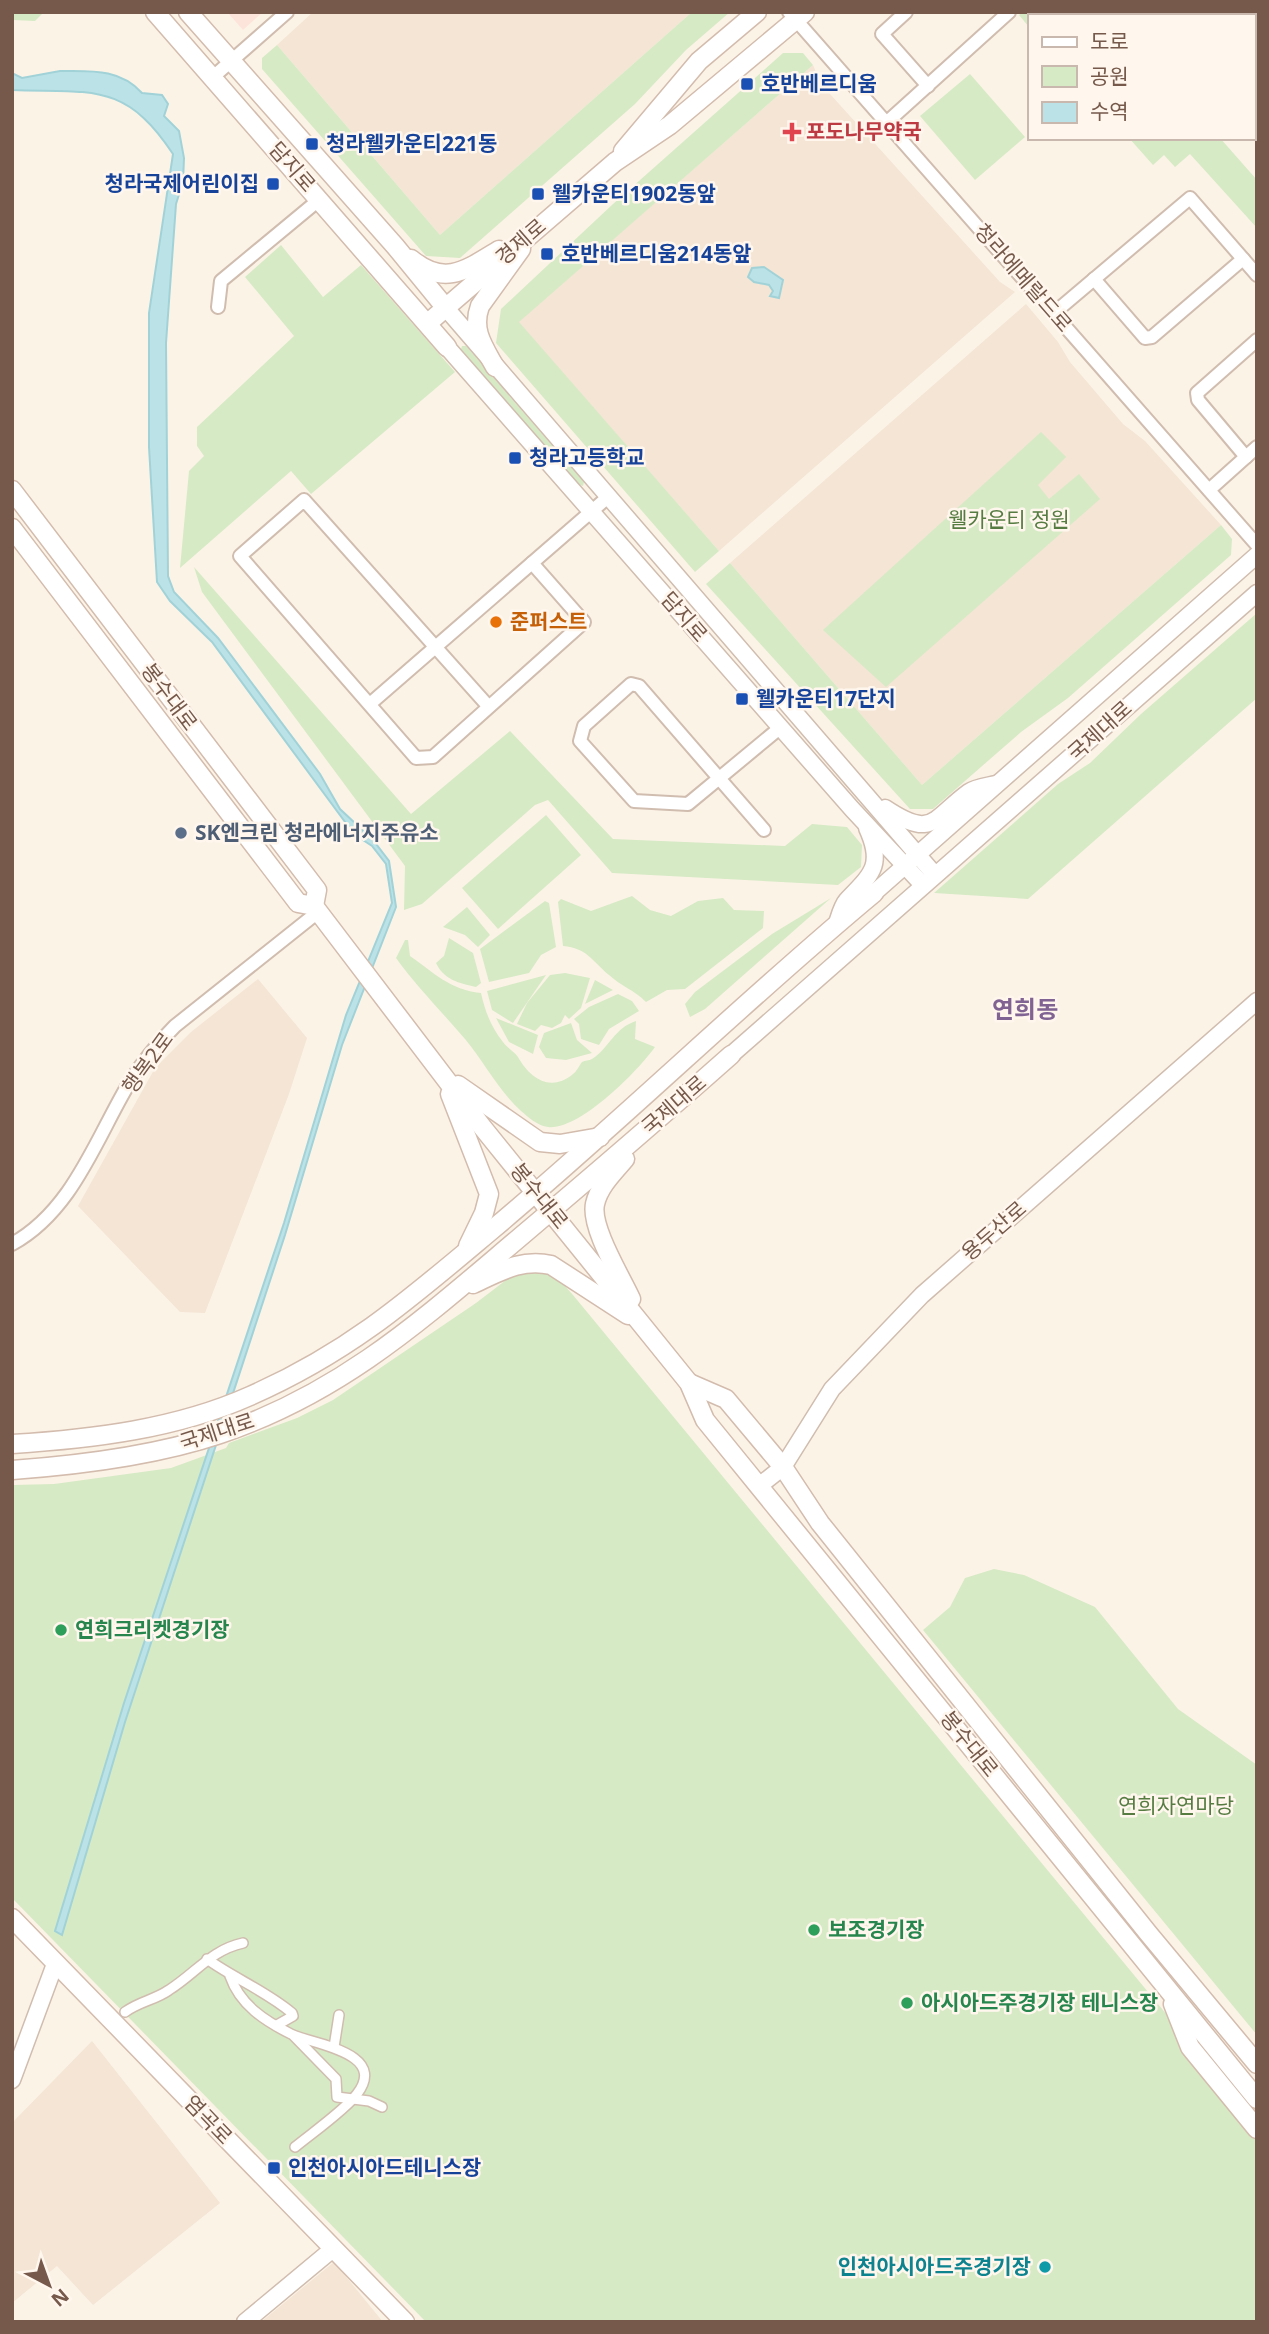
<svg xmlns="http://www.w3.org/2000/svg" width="1269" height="2334" font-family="'Noto Sans','Noto Sans KR',sans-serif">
	<rect width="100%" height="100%" fill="#fcf3e7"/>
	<g fill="#f4e5d5">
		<polygon points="313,12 692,12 440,235 277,45"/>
		<polygon points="813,65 821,84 1000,282 1015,292 719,551 518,322"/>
		<polygon points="1026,304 1058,342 1070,362 1123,424 1145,441 1221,525 922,785 730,563"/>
		<polygon points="258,979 307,1038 289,1094 205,1313 180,1312 78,1206 155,1068 191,1032"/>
		<polygon points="92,2041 220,2203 93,2305 57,2266 12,2303 12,2123"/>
		<polygon points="334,2262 383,2322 261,2322"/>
	</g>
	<polygon fill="#fde4db" points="227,12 263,12 243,30"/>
	<polygon fill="#f0e4f9" points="1167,12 1257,12 1257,71 1253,74 1253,16 1171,16"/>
	<g fill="#d6eac5">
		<polygon points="12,12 44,12 35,21 12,20"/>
		<polygon points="692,12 730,12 686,50 635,104 460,258 426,256 262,69 262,58 277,45 440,235"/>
		<polygon points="1023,12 1162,12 1165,16 1029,16 1029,27 1019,15"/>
		<polygon points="783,53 803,53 813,65 519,322 719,551 695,572 496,343 501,309 613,204"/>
		<polygon points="970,74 1025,137 975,180 920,116"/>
		<polygon points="1129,138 1220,138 1257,180 1257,228 1190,154 1175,167 1164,155 1153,165"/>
		<polygon points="281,245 323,297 361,265 455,372 311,494 291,471 180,568 189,471 204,456 197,446 197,427 294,336 245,277"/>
		<polygon points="462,346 466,346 584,482 583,486 577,484 461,349"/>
		<polygon points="1041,432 1066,457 1038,485 1049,499 1079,474 1100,499 886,687 823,630"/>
		<polygon points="1221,525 1232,539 1231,555 1068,698 1021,732 933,809 910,809 706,584 730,563 922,785"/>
		<polygon points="194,567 411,814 510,731 613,839 785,846 812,824 847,827 862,845 861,867 838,885 612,873 548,800 535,805 422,904 404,910 405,866 202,592"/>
		<polygon points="1257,613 1257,698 1028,899 934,893 1058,784 1090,763 1141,714"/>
		<polygon points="546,815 581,855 498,929 462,888"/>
		<path d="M632 896 650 910 671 916 698 901 723 898 734 910 764 911 763 928 685 989 667 990 646 1002C634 990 621 986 609 975 592 961 587 948 563 946L558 902 561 899 591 911Z"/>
		<polygon points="831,898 705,1009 690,1017 685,1004 695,992 772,934"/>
		<polygon points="545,901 549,903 556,947 541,955 529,973 489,982 480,949"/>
		<polygon points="467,907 490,935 478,947 465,935 443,927"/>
		<path d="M449 938 473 953 481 983 476 987C459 983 444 980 436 963L444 956Z"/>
		<path d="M405 940H408L410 956C433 972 450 990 481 993 485 1011 491 1027 503 1042 507 1048 514 1051 518 1057 530 1078 550 1093 573 1074 577 1071 580 1064 582 1062 585 1060 589 1061 592 1059 610 1047 614 1028 636 1021L635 1039 655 1047C638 1071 579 1131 548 1127 538 1126 528 1117 521 1111 499 1091 484 1062 465 1039 442 1012 417 987 396 958Z"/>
		<polygon points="565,973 590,978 581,1008 569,1019 565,1015 561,1023 552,1028 541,1025 535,1031 517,1024 527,1003 550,975"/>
		<polygon points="546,975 513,1023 492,1010 487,991"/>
		<polygon points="595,980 613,990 585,1004"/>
		<polygon points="618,994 632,1001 639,1011 609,1029 599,1045 581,1039 579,1024 574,1019 589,1007"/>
		<polygon points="496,1018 538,1035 533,1054 509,1042"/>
		<polygon points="571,1023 577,1040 592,1053 566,1060 546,1058 539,1047 544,1033"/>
		<polygon points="543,1269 557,1277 573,1295 1257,2124 1257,2322 426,2322 12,1898 12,1485 54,1484 171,1468 226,1448 229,1443 297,1418 333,1400 476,1303 514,1274"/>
		<polygon points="994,1569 1024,1575 1095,1607 1178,1709 1257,1765 1257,2035 923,1630 950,1607 965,1578"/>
	</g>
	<g fill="#bbe2e6" stroke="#a1d2d8" stroke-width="2">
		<path d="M60 71C90 71 120 68 142 93L162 95 168 104 164 116 179 131 184 158 183 182 176 204 166 343 168 576 174 592 218 638 320 774 340 809 373 840 389 861 396 907 342 1045 285 1235 125 1722 62 1935 55 1931 124 1703 284 1223 346 1015 392 903 386 864 372 846 354 834 212 642 170 601 157 582 149 447V313L173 154C125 81 91 93 12 90V73L22 78Z"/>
		<polygon points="764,267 783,280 779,298 770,296 773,291 769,285 754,282 748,277 752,268"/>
	</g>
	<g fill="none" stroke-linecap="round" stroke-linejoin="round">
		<g stroke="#d0bdaf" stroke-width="12">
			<g id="pedestrian">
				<path d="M207 1959C235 1979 266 1991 292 2013L293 2016 277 2025"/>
				<path d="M230 1976C240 2005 265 2021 291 2034 311 2044 389 2052 357 2094 345 2110 312 2133 295 2147"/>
				<path d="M125 2012C140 2001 155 2000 169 1990 196 1973 211 1950 243 1943"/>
				<polyline points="294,2036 336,2079 337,2097 369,2101 382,2107"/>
				<polyline points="334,2047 339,2015"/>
			</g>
		</g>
		<g stroke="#d0bdaf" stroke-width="16">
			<g id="minor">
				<polyline points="789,12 1257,545"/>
				<polyline points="906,12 882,34 928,86"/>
				<polyline points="213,77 287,12"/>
				<polyline points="885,124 1009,12"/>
				<polyline points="1094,279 1145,338 1152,337 1243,259"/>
				<polyline points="218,307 221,281 320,199"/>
				<polyline points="1054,313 1190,198 1257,275"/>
				<polyline points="1246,457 1198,400 1197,393 1257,340"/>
				<polyline points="1209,490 1257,447"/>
				<polyline points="371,703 608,497"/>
				<polyline points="489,707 304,500 240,556 416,758 433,757 584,622 532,563"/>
				<polyline points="764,830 639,686 631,684 584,726 580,741 634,801 688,804 781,727"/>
				<path d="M12 1244C72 1211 95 1141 128 1085 141 1064 157 1044 175 1026L318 912"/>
			</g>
		</g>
		<g stroke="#d0bdaf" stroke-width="19">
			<g id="tertiary">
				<polyline points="445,307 935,875"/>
				<polyline points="447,347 852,809 923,885"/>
				<path d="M885 808C933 840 932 819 969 792 976 787 988 786 996 784"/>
				<polyline points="874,893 1257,555"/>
				<path d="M836 926C839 918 841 907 847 900 872 874 884 865 867 828"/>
				<polyline points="731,1055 1257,593"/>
				<polyline points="759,1486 783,1467 832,1389 922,1295 1257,1001"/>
				<polyline points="12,2080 55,1964"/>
				<polyline points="245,2322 334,2248"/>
			</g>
		</g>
		<g stroke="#d3bcad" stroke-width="21">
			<g id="secondary">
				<polyline points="155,12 447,347"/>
				<polyline points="188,12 395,246 445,307"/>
				<polyline points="623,151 699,61 757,12"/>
				<path d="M411 259C445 287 466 270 499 250"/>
				<polyline points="428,323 615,162 670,125 805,12"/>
				<path d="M495 367C484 347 471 330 480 306L521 249"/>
				<polyline points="12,490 317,890 314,906"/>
				<polyline points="12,528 298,903 314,906 483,1128 689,1383 705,1420 1257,2099"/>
				<polyline points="458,1085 540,1142 560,1144 600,1137"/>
				<polyline points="450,1094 489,1194 484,1213 468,1246"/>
				<path d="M625 1159C614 1172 599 1186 595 1204 590 1227 621 1277 631 1299"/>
				<path d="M473 1284C499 1272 522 1258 551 1265L628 1315"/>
				<polyline points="689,1383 726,1399 783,1467 820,1523 1148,1933 1257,2064"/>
				<path d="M12 1444C92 1439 176 1429 250 1396 350 1352 411 1298 493 1229 623 1120 744 1001 874 893"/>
				<path d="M12 1470C81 1465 155 1456 220 1434 342 1393 423 1319 519 1238 590 1178 661 1117 731 1055"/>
				<polyline points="12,1918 405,2322"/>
				<polyline points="1173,2004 1190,2047 1257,2129"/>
			</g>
		</g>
		<use href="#pedestrian" stroke="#fff" stroke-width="9"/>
		<use href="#minor" stroke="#fff" stroke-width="12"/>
		<use href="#tertiary" stroke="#fff" stroke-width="16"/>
		<use href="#secondary" stroke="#fff" stroke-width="18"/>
	</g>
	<g fill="#1a4fb4" stroke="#fff7ee" stroke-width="2.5">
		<rect x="740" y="77" width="14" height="14" rx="3.5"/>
		<rect x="305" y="137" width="14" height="14" rx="3.5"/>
		<rect x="266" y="177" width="14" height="14" rx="3.5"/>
		<rect x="531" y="187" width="14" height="14" rx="3.5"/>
		<rect x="540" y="247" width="14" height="14" rx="3.5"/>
		<rect x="508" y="451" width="14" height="14" rx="3.5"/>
		<rect x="735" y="692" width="14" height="14" rx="3.5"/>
		<rect x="267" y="2161" width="14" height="14" rx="3.5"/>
	</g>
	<path fill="#e0444e" stroke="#fff7ee" stroke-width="2.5" d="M788.5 121.5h7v7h7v7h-7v7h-7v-7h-7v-7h7z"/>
	<circle fill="#e8710a" stroke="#fff7ee" stroke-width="2.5" cx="496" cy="622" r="7"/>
	<circle fill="#5c6f8a" stroke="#fff7ee" stroke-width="2.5" cx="181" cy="833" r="7"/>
	<g fill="#2e9e5b" stroke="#fff7ee" stroke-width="2.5">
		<circle cx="61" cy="1630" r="7"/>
		<circle cx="814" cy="1930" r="7"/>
		<circle cx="907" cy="2003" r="7"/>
	</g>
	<circle fill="#0f9aa8" stroke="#fff7ee" stroke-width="2.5" cx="1045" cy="2267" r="7"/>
	<g text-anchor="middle" stroke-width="5" stroke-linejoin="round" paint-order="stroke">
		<g font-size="21" font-weight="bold" fill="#164399" stroke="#fff7ee" text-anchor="start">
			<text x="761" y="91">호반베르디움</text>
			<text x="326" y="151">청라웰카운티221동</text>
			<text x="259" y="191" text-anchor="end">청라국제어린이집</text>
			<text x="552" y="201">웰카운티1902동앞</text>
			<text x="561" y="261">호반베르디움214동앞</text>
			<text x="529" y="465">청라고등학교</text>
			<text x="756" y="706">웰카운티17단지</text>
			<text x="288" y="2175">인천아시아드테니스장</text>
		</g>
		<g font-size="21" font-weight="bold" fill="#be3a42" stroke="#fff7ee" text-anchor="start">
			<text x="806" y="139">포도나무약국</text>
		</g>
		<g font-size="21" fill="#76594b" stroke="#fff7ee">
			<text transform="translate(292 167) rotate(49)" y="7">담지로</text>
			<text transform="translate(521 242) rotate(-41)" y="7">경제로</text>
			<text transform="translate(1023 278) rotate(49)" y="7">청라에메랄드로</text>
			<text transform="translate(684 617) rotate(49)" y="7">담지로</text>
			<text transform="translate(169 697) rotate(53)" y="7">봉수대로</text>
			<text transform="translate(1100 731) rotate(-42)" y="7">국제대로</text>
			<text transform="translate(148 1063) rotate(-54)" y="7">행복2로</text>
			<text transform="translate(674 1105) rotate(-41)" y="7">국제대로</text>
			<text transform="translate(539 1196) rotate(51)" y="7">봉수대로</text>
			<text transform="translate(994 1231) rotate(-41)" y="7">용두산로</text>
			<text transform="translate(217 1432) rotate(-18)" y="7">국제대로</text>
			<text transform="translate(969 1744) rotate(51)" y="7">봉수대로</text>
			<text transform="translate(208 2120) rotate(46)" y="7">염곡로</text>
		</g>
		<g font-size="21" fill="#567c42" stroke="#fff7ee">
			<text x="1009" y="527">웰카운티 정원</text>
			<text x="1176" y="1813">연희자연마당</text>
		</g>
		<g font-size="21" font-weight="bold" fill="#c56008" stroke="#fff7ee" text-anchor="start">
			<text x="510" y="629">준퍼스트</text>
		</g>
		<g font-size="21" font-weight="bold" fill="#4e5e75" stroke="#fff7ee" text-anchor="start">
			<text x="195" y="840">SK엔크린 청라에너지주유소</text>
		</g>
		<g font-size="21" font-weight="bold" fill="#27864d" stroke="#fff7ee" text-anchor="start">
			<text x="75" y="1637">연희크리켓경기장</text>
			<text x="828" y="1937">보조경기장</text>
			<text x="921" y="2010">아시아드주경기장 테니스장</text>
		</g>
		<g font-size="21" font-weight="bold" fill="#0d838f" stroke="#fff7ee" text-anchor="end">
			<text x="1031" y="2274">인천아시아드주경기장</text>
		</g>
		<g font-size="24" font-weight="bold" fill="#806393" stroke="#fff7ee">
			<text x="1025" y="1018">연희동</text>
		</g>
	</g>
	<rect width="1269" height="2334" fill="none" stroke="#76594b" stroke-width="28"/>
	<rect x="1028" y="14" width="228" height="126" fill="#fff7ee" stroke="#c8b8ad" stroke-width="2"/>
	<rect x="1042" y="37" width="35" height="10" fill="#ffffff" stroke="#c8b8ad" stroke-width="2"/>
	<text x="1090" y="49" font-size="21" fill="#76594b">도로</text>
	<rect x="1042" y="66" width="35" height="21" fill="#d6eac5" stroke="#c8b8ad" stroke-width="2"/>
	<text x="1090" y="84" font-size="21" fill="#76594b">공원</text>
	<rect x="1042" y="102" width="35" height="21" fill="#bbe2e6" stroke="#c8b8ad" stroke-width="2"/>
	<text x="1090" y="119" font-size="21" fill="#76594b">수역</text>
	<g transform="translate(49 2285) rotate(139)" stroke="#fff7ee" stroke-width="5" paint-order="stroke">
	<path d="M0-5L12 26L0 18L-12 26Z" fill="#76594b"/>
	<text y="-10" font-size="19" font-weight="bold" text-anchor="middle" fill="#76594b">N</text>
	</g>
</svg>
